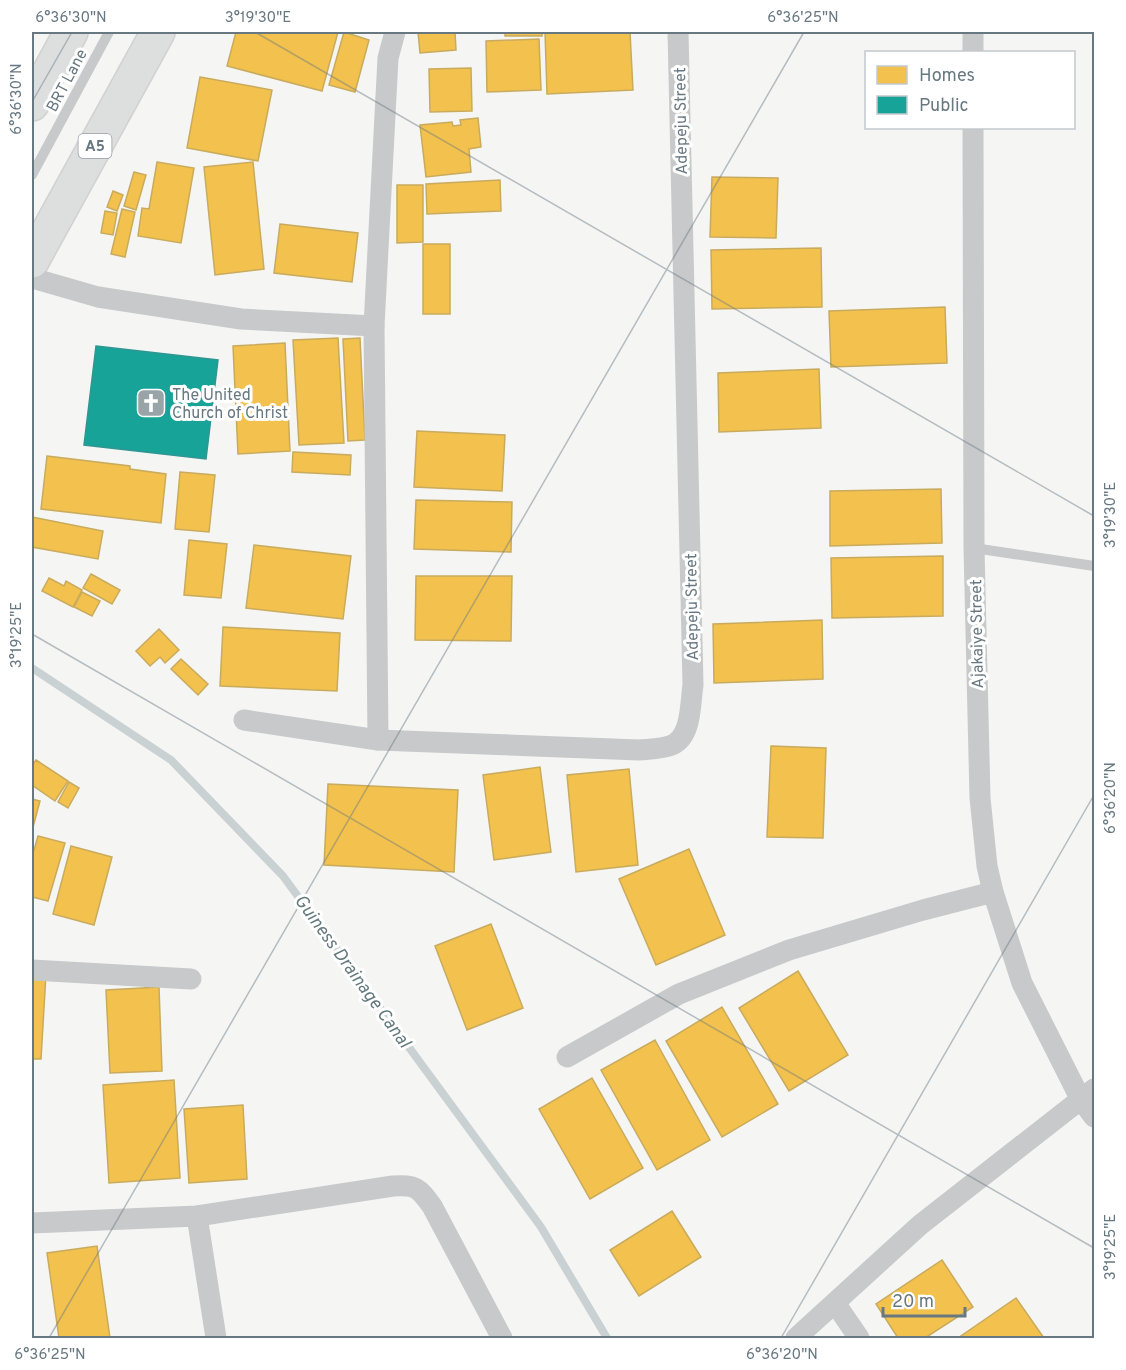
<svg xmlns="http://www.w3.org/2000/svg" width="1126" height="1370" font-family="Overpass,sans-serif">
	<rect width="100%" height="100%" fill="#f5f5f4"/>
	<g fill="#f2c14e" stroke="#c9ab5d" stroke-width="1.5">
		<polygon points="236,32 338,32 322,91 227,66"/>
		<polygon points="344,32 369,40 355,92 329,85"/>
		<polygon points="418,32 455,32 456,50 420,53"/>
		<rect x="505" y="32" width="37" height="4"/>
		<polygon points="545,32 630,32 633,90 547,94"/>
		<polygon points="539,39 541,90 487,92 486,41"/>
		<polygon points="471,68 472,111 430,112 429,69"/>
		<polygon points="200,77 272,90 258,161 187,148"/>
		<polygon points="478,118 481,147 469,149 471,172 426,177 420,125 452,122 453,126 461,125 460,120"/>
		<polygon points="157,162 194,168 181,243 138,236 142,208 149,209"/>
		<polygon points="253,162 264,269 215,275 204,167"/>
		<polygon points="134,172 146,175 136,210 124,206"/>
		<polygon points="712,177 778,178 776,238 710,237"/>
		<polygon points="500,180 501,211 427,214 426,184"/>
		<polygon points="397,185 423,185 423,242 397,243"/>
		<polygon points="113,191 123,195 117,211 107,207"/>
		<polygon points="122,209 135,212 125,257 111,254"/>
		<polygon points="105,211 117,213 113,235 101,233"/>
		<polygon points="280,224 358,233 352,282 274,273"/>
		<rect x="423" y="244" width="27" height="70"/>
		<polygon points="821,248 822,307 712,309 711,250"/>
		<polygon points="945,307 947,363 831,367 829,311"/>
		<polygon points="338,338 344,443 299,445 293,340"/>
		<polygon points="360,338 365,440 348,441 343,339"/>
		<polygon points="285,343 290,451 238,454 233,346"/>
		<polygon points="819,369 821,428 719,432 718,373"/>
		<polygon points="417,431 505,435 502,491 414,487"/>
		<polygon points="293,452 351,455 350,475 292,472"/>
		<polygon points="47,456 130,466 130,469 166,474 161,523 41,509"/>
		<polygon points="180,472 215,475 209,532 175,529"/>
		<polygon points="941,489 942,543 830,546 830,491"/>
		<polygon points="416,500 512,502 511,552 414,549"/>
		<polygon points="32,517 103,531 98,559 32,547"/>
		<polygon points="189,540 227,544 221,598 184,595"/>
		<polygon points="254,545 351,556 343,619 246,608"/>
		<polygon points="943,556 943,616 832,618 831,558"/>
		<polygon points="91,574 120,590 112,604 83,588"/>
		<polygon points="416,576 512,576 511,641 415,640"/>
		<polygon points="49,578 64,586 66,581 82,590 73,607 42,591"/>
		<polygon points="82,592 100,601 92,616 74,607"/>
		<polygon points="822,620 823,679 714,683 713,624"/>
		<polygon points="223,627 340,633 337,691 220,686"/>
		<polygon points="159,629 179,650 165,663 160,657 150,666 136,651"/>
		<polygon points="181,659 208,684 198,695 171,669"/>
		<polygon points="771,746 826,748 823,838 767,837"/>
		<polygon points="36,760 68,781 55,801 32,785 32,766"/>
		<polygon points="540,767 551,852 494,860 483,775"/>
		<polygon points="629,769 638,865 576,872 567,775"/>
		<polygon points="69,782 79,788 68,808 58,802"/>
		<polygon points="328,784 458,790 454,872 324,865"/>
		<polygon points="32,799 40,801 32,831"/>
		<polygon points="38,836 65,843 48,901 32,897 32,857"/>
		<polygon points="71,846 112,857 94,925 53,914"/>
		<polygon points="689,849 725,935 656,965 619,879"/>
		<polygon points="491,924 523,1008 467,1030 435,946"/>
		<polygon points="798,971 848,1055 789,1091 739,1008"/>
		<polygon points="32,973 46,974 41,1059 32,1059"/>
		<polygon points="159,987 162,1071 110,1073 106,990"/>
		<polygon points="722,1007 778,1104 722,1137 666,1041"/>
		<polygon points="655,1040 710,1140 657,1170 601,1070"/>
		<polygon points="592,1078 643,1168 590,1199 539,1109"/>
		<polygon points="174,1080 180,1178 109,1183 103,1085"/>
		<polygon points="243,1105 247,1179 189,1183 184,1109"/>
		<polygon points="672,1211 701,1257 639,1296 610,1250"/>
		<polygon points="97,1246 110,1338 59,1338 47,1253"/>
		<polygon points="942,1260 973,1307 925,1338 898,1338 876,1304"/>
		<polygon points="1016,1298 1044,1338 958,1338"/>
	</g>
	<polygon fill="#17a398" stroke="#2f9691" stroke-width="1.5" points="96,346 218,360 206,459 84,445"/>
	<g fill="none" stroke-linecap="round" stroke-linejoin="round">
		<polyline stroke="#c9d1d3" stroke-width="8" points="32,668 171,760 283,876 541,1227 607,1338"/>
		<g stroke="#d1d1d1" stroke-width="36">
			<g id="trunk">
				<polyline points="32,104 71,32"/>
				<polyline points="32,261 158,32"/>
			</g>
		</g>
		<g stroke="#c7c9ca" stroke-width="10">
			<polyline points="32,175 109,32"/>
			<polyline points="974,548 1094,566"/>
		</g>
		<g stroke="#c7c9ca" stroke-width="21">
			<polyline points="973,32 973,52"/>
			<polyline points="973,128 974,548 980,798 987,866 993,892 1022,983 1080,1098 1094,1117"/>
			<polyline points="32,278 98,297 241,319 374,326"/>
			<path d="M244 720 378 740 639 750C649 749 663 749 672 745 692 736 690 704 693 685L678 32"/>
			<polyline points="378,740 374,326 388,58 395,32"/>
			<polyline points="32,970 191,979"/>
			<polyline points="567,1057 679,994 789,950 923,910 993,892"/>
			<polyline points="197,1216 216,1338"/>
			<path d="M32 1223 197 1216 393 1186C416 1185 418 1187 432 1206L502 1338"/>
			<polyline points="835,1303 859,1338"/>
			<polyline points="796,1338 920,1225 1094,1089"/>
		</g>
		<use href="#trunk" stroke="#dddede" stroke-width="33"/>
	</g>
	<path fill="none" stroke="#687881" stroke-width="1.5" stroke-opacity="0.45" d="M255 32 1094 516M32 102 72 32M32 634 1094 1248M49 1338 804 32M781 1338 1094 795"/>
	<defs>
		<g id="church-square" transform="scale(1.5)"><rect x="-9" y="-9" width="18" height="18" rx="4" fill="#99a4a9" stroke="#fff"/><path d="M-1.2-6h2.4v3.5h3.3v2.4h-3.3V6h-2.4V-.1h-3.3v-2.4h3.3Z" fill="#fff"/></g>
	</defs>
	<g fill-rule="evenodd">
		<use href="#church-square" x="151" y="403"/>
	</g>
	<g text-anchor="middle" stroke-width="6" stroke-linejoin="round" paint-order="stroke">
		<rect fill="#fff" stroke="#95a0a7" stroke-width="1.5" x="78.5" y="134" width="33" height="24" rx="4.5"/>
		<g font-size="15" font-weight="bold" fill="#687881">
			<text x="95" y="151">A5</text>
		</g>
		<g font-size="16" fill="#687881" stroke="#fff">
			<text transform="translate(66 80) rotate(-62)" y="6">BRT Lane</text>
			<text transform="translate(680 121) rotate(-91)" y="6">Adepeju Street</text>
			<text transform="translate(691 607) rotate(-91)" y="6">Adepeju Street</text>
			<text transform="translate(976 634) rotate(-91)" y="6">Ajakaiye Street</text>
		</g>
		<g font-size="16" fill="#687881" stroke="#fff" text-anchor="start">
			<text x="172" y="400">The United<tspan x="172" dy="18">Church of Christ</tspan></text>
		</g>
		<g font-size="18" font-style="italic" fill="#63797e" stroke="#fff">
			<text transform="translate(353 971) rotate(54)" y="6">Guiness Drainage Canal</text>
		</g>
	</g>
	<rect width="1126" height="1370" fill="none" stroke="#ffffff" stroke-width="66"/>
	<rect x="865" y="51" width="210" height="78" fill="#ffffff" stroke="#c3c9cd" stroke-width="1.5"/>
	<rect x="877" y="66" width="30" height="18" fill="#f2c14e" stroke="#c3c9cd" stroke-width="1.5"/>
	<text x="919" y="81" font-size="18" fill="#687881">Homes</text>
	<rect x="877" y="96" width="30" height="18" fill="#17a398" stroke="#c3c9cd" stroke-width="1.5"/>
	<text x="919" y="111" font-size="18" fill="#687881">Public</text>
	<path d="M883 1307v9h82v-9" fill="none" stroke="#687881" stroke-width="3"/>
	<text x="892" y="1307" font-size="18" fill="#687881" stroke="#ffffff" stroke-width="4.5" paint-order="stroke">20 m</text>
	<rect x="33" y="33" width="1060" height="1304" fill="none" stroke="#687881" stroke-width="2"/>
	<g font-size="15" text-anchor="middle" fill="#687881">
		<text x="71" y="22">6°36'30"N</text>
		<text x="258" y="22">3°19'30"E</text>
		<text x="803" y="22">6°36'25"N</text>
		<text transform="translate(16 99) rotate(-90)" y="5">6°36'30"N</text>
		<text transform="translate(1110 515) rotate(-90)" y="5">3°19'30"E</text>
		<text transform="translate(16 635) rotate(-90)" y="5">3°19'25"E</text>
		<text transform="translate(1110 798) rotate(-90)" y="5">6°36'20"N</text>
		<text transform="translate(1110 1247) rotate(-90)" y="5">3°19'25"E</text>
		<text x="50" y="1359">6°36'25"N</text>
		<text x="782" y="1359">6°36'20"N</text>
	</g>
</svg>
